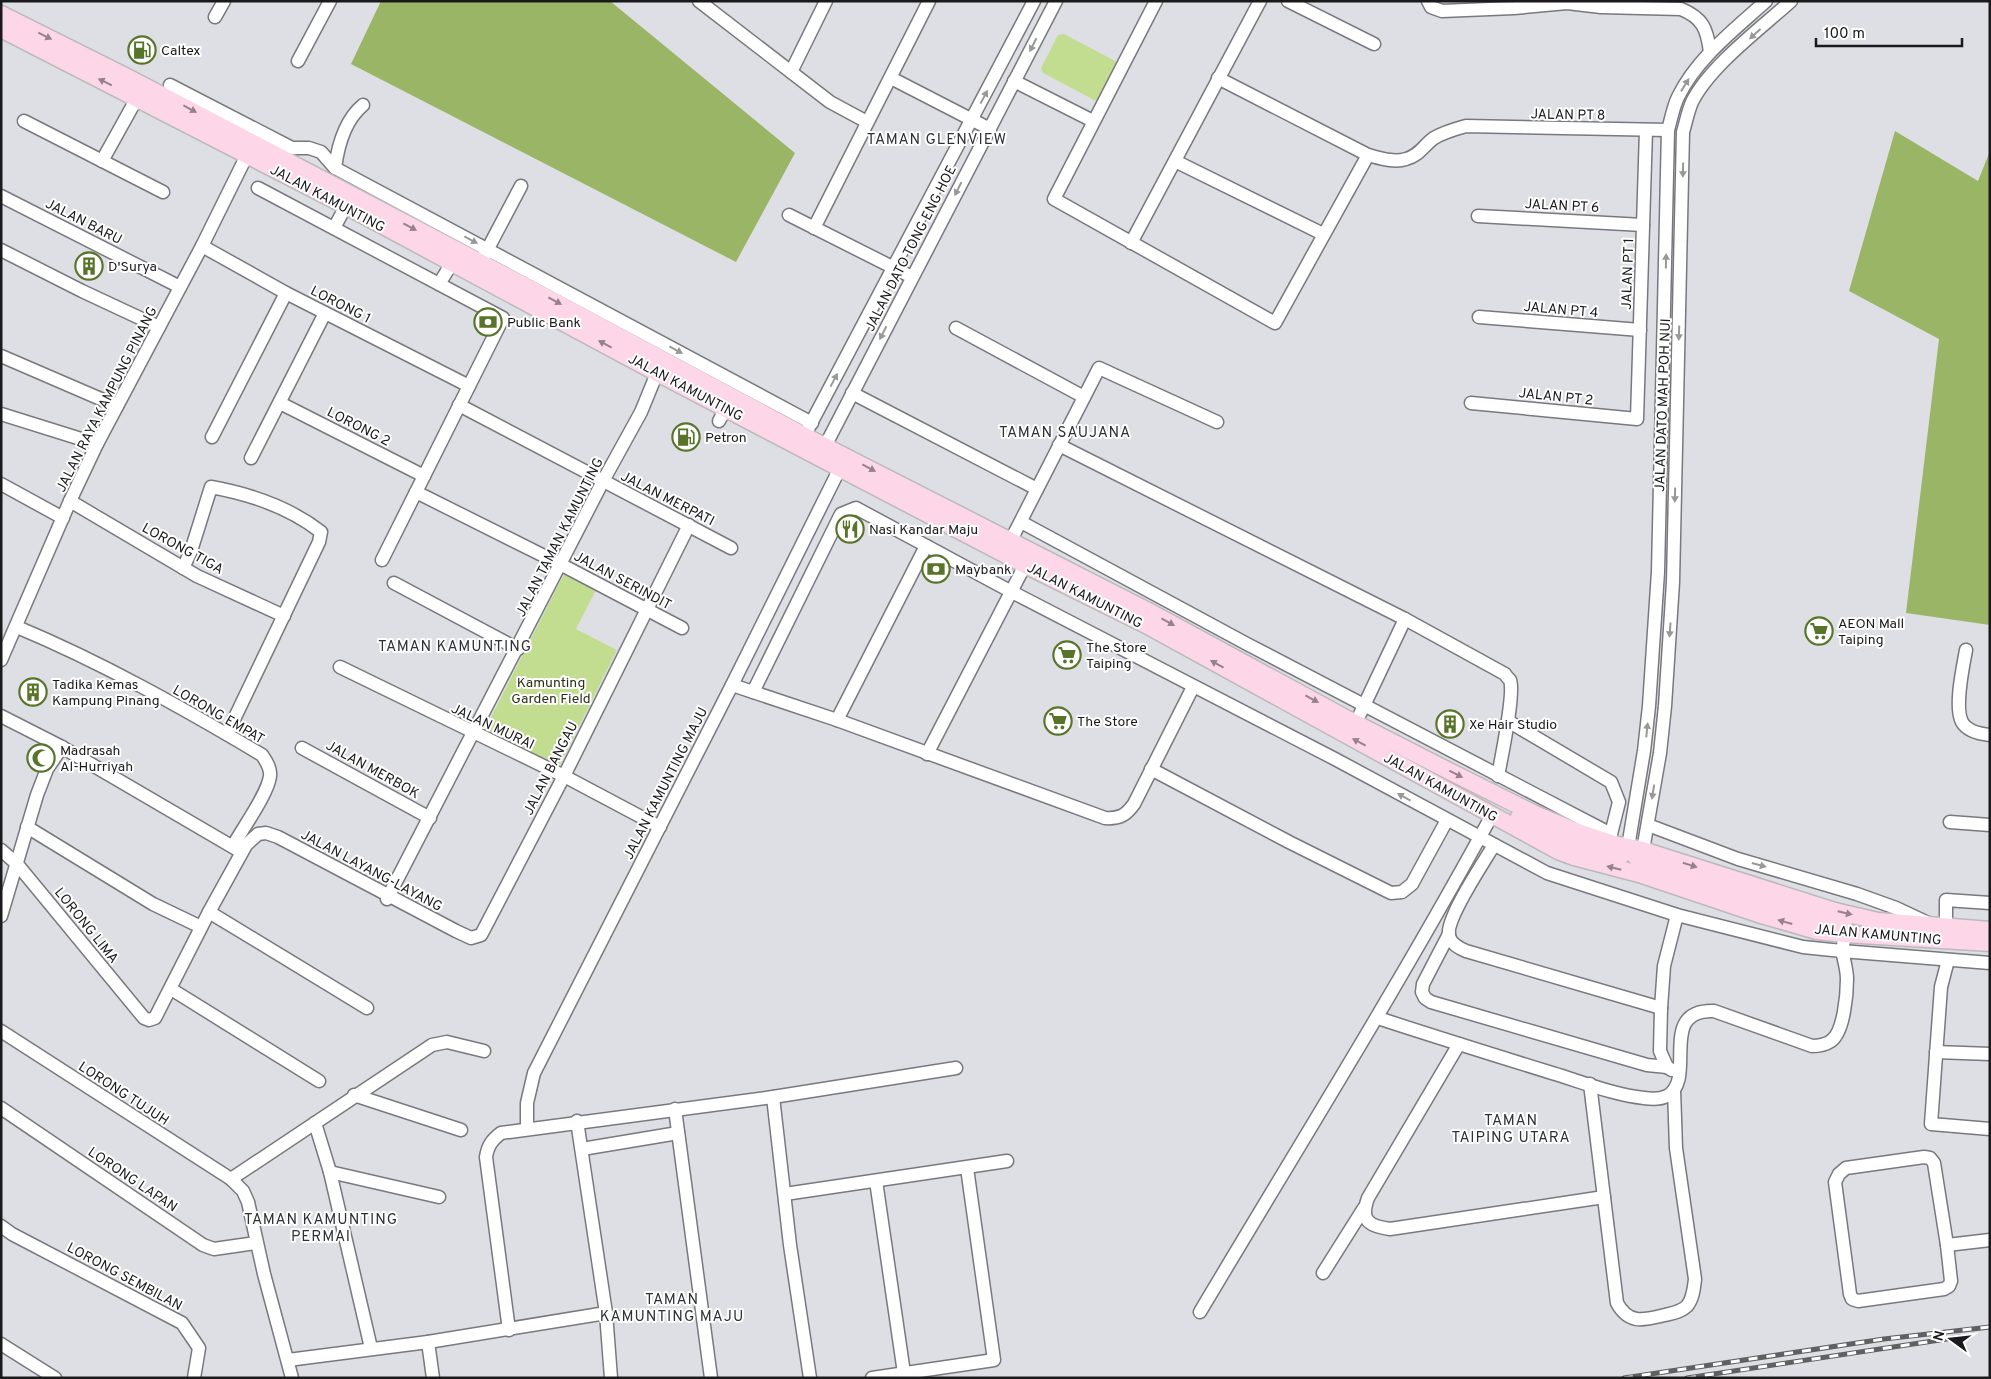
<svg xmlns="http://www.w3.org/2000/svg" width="1991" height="1379" font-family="Overpass,sans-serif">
	<rect width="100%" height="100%" fill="#dddfe5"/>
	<g fill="#c3dd90">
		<polygon points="1064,34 1117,62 1098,102 1043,73 1041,68 1058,35"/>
		<polygon points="564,574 596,590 576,629 617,650 559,767 485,729"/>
	</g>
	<g fill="#9bb567">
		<polygon points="381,1 610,1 795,153 736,262 351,64"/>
		<polygon points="1895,131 1978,181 1990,151 1990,625 1906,613 1939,339 1849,291"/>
	</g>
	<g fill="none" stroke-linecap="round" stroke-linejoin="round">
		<g stroke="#77797f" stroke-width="15">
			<g id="minor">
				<polyline points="699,1 830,102 867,122"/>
				<polyline points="1156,1 1054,199 1275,323 1368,155 1218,78"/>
				<polyline points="1288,1 1374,44"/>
				<path d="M1428 1 1431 7 1442 11 1514 8 1567 3 1601 7 1681 9C1703 18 1707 29 1710 52"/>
				<polyline points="215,17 224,1"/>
				<polyline points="298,61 330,1"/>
				<polyline points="791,72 826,1"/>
				<polyline points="891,78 990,129"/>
				<polyline points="1014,81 1093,121"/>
				<polyline points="170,85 292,148 309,148 321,152 335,168 812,423"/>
				<polyline points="24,121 163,192"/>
				<path d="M1368 155C1380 158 1394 163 1406 159 1419 156 1424 145 1434 138 1444 132 1455 129 1466 126L1668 130"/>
				<polyline points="102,161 137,98"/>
				<polyline points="1175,161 1323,234"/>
				<path d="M335 168C338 145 345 120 363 105"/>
				<polyline points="258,188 503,318 382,560"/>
				<polyline points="1,196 180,287"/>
				<polyline points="789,215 912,277"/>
				<polyline points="1478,216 1643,225"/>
				<polyline points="334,228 346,206"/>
				<polyline points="814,228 929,1"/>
				<polyline points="1131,243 1260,1"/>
				<polyline points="202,246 286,293 469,386"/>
				<polyline points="1,250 82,291 159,327"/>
				<polyline points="484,256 521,186"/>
				<polyline points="439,284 452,263"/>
				<polyline points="1479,317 1640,330"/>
				<polyline points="956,328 1084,397"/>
				<polyline points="1,356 117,406"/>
				<polyline points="852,393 1037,489"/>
				<polyline points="280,403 424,476"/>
				<polyline points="1471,403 1637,419 1646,130"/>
				<polyline points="459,405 731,548"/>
				<polyline points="1,414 97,444"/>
				<polyline points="719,421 726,408"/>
				<polyline points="808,429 1034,1"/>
				<polyline points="212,437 286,293"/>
				<path d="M1059 445 1405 619 1505 674C1506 676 1508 678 1510 680 1515 694 1501 759 1498 776"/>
				<polyline points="821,454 1056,1"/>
				<polyline points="251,458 325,313"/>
				<polyline points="1,484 63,518"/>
				<polyline points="416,492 560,564 682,628"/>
				<polyline points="70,501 197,576 284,616"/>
				<polyline points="1021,522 1247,644 1611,834 1619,802 1611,782 1508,721"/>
				<polyline points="1010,542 1099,368 1217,422"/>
				<path d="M183 568 191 551 211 487C250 494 289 507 321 532L319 542 227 734"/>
				<polyline points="394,583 518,649"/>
				<path d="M17 627C101 662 183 708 262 755 266 761 271 768 270 776 268 794 242 829 233 846"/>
				<path d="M1966 650C1963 667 1954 707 1962 722 1967 731 1980 734 1990 735"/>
				<polyline points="1,660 70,501 97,444 202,246 247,155"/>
				<polyline points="340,667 564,776 660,827"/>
				<path d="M732 685 837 720 1105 818C1120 819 1126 815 1134 804L1193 687"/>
				<polyline points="753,692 841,514 856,508 1010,591 1335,759 1547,873 1677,915 1803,947 1842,951 1845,934"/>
				<polyline points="1360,714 1405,619"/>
				<polyline points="1,716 60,746 238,850"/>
				<polyline points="837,720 926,546"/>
				<polyline points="302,748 430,818"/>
				<polyline points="927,754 1025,565"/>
				<polyline points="1151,769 1289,842 1391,893 1402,892 1412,884 1447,820"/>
				<polyline points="1950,822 1990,825"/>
				<polyline points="1648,825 1738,859 1857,894 1896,908 1928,923"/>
				<polyline points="27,827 153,904 201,927"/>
				<path d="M1494 845C1484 862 1445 919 1449 936 1451 944 1459 948 1466 951L1661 1008"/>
				<path d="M1628 847 1644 751 1649 706 1658 572 1668 130C1671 120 1673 107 1678 97 1697 58 1734 30 1766 1"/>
				<polyline points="1,850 17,864 144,1018 149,1020 155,1018 209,912 246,845 258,834 266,833 278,837 456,931 471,938 481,935 564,776 689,525"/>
				<path d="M1643 850 1660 753 1665 706 1673 582 1683 132C1686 122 1688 111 1692 102 1710 66 1760 29 1791 1"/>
				<polyline points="387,899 603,481 641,412 657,373"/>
				<polyline points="209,912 367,1008"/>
				<polyline points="1,916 37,795 47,769 62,747"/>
				<polyline points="1946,927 1946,900 1990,903"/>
				<polyline points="1449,934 1423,984 1422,992 1425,998 1431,1002 1647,1065 1667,1067"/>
				<polyline points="1948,960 1941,987 1931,1124 1990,1129"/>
				<polyline points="171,989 319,1081"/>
				<path d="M1378 1018C1436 1037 1494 1055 1552 1073 1582 1082 1614 1095 1644 1098 1651 1099 1661 1099 1667 1096 1698 1079 1656 1009 1714 1011L1812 1046C1818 1046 1825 1045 1831 1041 1844 1032 1847 994 1847 979 1847 970 1844 960 1842 951L1990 963"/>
				<polyline points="1,1031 231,1179 243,1191 248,1202 264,1274 292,1378"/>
				<path d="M1459 1044 1368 1198C1360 1220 1368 1226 1390 1229L1604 1197"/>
				<polyline points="1936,1052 1990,1054"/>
				<polyline points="1672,1070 1667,1067 1660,1051 1661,1008 1664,966 1677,915"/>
				<path d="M1590 1084 1617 1303C1629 1325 1644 1320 1665 1315 1673 1313 1681 1312 1687 1306 1693 1299 1694 1288 1695 1279L1676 1148 1674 1090"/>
				<polyline points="354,1095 461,1130"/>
				<polyline points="773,1097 790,1245 810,1378"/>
				<polyline points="1,1108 203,1245 214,1249 256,1243"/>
				<polyline points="675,1109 711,1378"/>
				<polyline points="577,1121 606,1313 611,1378"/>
				<polyline points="315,1123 330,1172 371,1348"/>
				<polyline points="527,1128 527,1103 534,1073 732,685 844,460"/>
				<polyline points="582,1149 678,1133"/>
				<polygon points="1924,1157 1930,1158 1934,1163 1947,1245 1951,1281 1949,1286 1944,1289 1858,1301 1852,1299 1850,1294 1835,1182 1839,1174 1846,1168"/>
				<polyline points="330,1172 439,1197"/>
				<polyline points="231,1179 432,1045 447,1042 484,1051"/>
				<polyline points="876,1181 904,1373"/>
				<polyline points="785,1194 1007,1161"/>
				<polyline points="1,1226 12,1234 182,1323 199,1348 194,1378"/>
				<polyline points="1947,1245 1990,1240"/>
				<polyline points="1323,1273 1364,1208"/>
				<path d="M1200 1312C1298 1147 1400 984 1492 815"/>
				<path d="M509 1330 486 1157C488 1145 492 1140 501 1133L773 1097 956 1068"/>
				<polyline points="428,1342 433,1378"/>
				<polyline points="1,1344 55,1378"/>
				<polyline points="288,1360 428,1342 606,1313"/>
				<polyline points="872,1378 994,1360 967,1168"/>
			</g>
		</g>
		<g stroke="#bababb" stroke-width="19">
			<g id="major">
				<polyline points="1,14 129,78 554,301 805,436 1152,613 1355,723 1453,773 1533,813 1578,832 1614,844 1643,850 1835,911 1878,921 1990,930"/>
				<polyline points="1,29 346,206 657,373 1025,565 1146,625 1558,851 1574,857 1639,874 1758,914 1817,931 1845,934 1990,943"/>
				<path d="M1519 817C1550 833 1586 853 1622 855"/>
				<polyline points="1628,847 1640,862 1700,884 1844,926"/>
			</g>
		</g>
		<use href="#minor" stroke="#fff" stroke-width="12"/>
		<use href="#major" stroke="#fdd6e7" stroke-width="16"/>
		<g stroke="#5f6064" stroke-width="5">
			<g id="rail">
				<polyline points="1624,1378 1884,1339 1990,1327"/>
				<polyline points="1687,1378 1960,1337"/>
			</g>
		</g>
		<use href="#rail" stroke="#fff" stroke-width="3" stroke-dasharray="9" stroke-linecap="butt"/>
	</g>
	<defs><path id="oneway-solid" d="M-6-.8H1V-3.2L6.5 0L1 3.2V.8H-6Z" transform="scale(1.25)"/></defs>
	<g fill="#989899">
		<use href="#oneway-solid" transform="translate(1755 34) rotate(138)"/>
		<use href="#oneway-solid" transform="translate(1033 45) rotate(117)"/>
		<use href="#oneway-solid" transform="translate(1685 85) rotate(-58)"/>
		<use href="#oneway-solid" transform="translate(984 97) rotate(-62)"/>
		<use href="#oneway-solid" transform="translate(1683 170) rotate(91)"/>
		<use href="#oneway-solid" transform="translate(958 189) rotate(117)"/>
		<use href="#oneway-solid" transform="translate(471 240) rotate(28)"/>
		<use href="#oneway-solid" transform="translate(1666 261) rotate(-89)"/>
		<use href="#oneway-solid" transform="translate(883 333) rotate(117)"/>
		<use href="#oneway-solid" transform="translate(1679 333) rotate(92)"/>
		<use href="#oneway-solid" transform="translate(676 350) rotate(28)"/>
		<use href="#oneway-solid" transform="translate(834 380) rotate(-62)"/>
		<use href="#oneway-solid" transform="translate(1675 495) rotate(91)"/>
		<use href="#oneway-solid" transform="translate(1670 630) rotate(94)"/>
		<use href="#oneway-solid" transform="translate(1647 730) rotate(-84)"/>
		<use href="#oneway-solid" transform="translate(1653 792) rotate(99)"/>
		<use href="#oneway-solid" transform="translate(1404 797) rotate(-151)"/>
		<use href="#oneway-solid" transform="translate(1759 865) rotate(15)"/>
	</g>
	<g fill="#97818c">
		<use href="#oneway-solid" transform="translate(45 36) rotate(26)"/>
		<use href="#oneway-solid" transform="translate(105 82) rotate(-154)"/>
		<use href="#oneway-solid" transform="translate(190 109) rotate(28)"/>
		<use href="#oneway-solid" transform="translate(410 227) rotate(28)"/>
		<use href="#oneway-solid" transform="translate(555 301) rotate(28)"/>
		<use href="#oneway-solid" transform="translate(605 344) rotate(-152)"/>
		<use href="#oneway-solid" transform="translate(869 468) rotate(28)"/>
		<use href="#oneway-solid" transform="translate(1168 622) rotate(29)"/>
		<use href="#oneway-solid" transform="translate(1217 664) rotate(-151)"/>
		<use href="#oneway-solid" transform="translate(1312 699) rotate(28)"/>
		<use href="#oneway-solid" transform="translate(1359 742) rotate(-152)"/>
		<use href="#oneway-solid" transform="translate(1456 774) rotate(27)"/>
		<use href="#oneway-solid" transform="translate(1690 865) rotate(18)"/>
		<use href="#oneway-solid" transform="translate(1614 868) rotate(-166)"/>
		<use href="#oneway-solid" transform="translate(1845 913) rotate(13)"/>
		<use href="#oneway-solid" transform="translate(1785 922) rotate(-164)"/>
	</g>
	<defs>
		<g id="fuel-ring" transform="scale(1.4375)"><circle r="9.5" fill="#fff" stroke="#577429" stroke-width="1.5"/><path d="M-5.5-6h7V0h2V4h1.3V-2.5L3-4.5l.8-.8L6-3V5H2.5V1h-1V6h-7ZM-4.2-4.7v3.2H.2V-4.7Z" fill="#577429"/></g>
		<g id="building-ring" transform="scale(1.4375)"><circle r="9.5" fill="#fff" stroke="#577429" stroke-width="1.5"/><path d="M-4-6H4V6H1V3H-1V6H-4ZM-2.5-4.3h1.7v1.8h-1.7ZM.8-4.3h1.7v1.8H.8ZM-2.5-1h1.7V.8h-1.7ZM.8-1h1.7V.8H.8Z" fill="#577429"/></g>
		<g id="bank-ring" transform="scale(1.4375)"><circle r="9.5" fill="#fff" stroke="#577429" stroke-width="1.5"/><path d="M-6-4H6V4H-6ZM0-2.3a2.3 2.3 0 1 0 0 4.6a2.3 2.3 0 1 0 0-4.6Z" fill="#577429"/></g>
		<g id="restaurant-ring" transform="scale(1.4375)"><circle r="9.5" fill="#fff" stroke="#577429" stroke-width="1.5"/><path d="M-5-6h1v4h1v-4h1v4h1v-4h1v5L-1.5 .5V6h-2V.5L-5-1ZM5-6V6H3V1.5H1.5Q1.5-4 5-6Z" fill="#577429"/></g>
		<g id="supermarket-ring" transform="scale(1.4375)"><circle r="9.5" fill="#fff" stroke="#577429" stroke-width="1.5"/><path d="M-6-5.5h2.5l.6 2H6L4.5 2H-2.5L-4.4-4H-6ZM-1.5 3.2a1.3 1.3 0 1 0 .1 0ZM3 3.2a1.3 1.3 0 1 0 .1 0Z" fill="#577429"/></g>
		<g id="mosque-ring" transform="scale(1.4375)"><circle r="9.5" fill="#fff" stroke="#577429" stroke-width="1.5"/><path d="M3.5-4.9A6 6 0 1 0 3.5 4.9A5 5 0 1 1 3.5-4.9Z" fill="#577429"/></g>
	</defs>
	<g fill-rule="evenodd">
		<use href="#fuel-ring" x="142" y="50"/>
		<use href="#building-ring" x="89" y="266"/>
		<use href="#bank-ring" x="488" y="322"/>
		<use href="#fuel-ring" x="686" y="437"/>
		<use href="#restaurant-ring" x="850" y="529"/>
		<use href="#bank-ring" x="936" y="569"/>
		<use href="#supermarket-ring" x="1819" y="631"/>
		<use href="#supermarket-ring" x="1067" y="655"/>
		<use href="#building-ring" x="33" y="692"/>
		<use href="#supermarket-ring" x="1058" y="721"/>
		<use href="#building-ring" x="1450" y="724"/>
		<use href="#mosque-ring" x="41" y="758"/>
	</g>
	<g text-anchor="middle" stroke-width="4" stroke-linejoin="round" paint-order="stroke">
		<g font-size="14" fill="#1a1a1c" stroke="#fff" text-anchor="start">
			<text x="161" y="55">Caltex</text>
			<text x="108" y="271">D'Surya</text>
			<text x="507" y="327">Public Bank</text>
			<text x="705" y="442">Petron</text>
			<text x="869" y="534">Nasi Kandar Maju</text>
			<text x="955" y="574">Maybank</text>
			<text x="1838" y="628">AEON Mall<tspan x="1838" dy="16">Taiping</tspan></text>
			<text x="1086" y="652">The Store<tspan x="1086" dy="16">Taiping</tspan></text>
			<text x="52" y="689">Tadika Kemas<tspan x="52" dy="16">Kampung Pinang</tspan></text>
			<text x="1077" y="726">The Store</text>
			<text x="1469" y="729">Xe Hair Studio</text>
			<text x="60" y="755">Madrasah<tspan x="60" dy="16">Al-Hurriyah</tspan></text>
		</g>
		<g font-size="14" fill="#1a1a1c" stroke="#fff">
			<text transform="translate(1568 114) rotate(1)" y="5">JALAN PT 8</text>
			<text transform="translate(328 198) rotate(28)" y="5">JALAN KAMUNTING</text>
			<text transform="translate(1562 205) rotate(3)" y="5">JALAN PT 6</text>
			<text transform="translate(84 221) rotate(27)" y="5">JALAN BARU</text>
			<text transform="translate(910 248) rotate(-63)" y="5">JALAN DATO TONG ENG HOE</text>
			<text transform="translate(1627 274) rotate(-88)" y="5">JALAN PT 1</text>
			<text transform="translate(341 304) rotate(27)" y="5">LORONG 1</text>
			<text transform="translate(1561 309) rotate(5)" y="5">JALAN PT 4</text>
			<text transform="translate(686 387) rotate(28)" y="5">JALAN KAMUNTING</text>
			<text transform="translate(1556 396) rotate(6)" y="5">JALAN PT 2</text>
			<text transform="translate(106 399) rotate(-63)" y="5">JALAN RAYA KAMPUNG PINANG</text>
			<text transform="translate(1662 405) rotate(-88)" y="5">JALAN DATO MAH POH NUI</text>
			<text transform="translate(359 426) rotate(27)" y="5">LORONG 2</text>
			<text transform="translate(668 498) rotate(27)" y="5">JALAN MERPATI</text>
			<text transform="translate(559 537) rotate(-63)" y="5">JALAN TAMAN KAMUNTING</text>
			<text transform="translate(183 548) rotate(29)" y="5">LORONG TIGA</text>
			<text transform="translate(623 580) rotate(28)" y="5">JALAN SERINDIT</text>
			<text transform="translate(1085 595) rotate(27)" y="5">JALAN KAMUNTING</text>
			<text transform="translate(219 714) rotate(30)" y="5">LORONG EMPAT</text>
			<text transform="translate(493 726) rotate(25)" y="5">JALAN MURAI</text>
			<text transform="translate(550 768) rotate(-63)" y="5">JALAN BANGAU</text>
			<text transform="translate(373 769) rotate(29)" y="5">JALAN MERBOK</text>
			<text transform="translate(665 783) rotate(-63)" y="5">JALAN KAMUNTING MAJU</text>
			<text transform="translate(1441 787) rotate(29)" y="5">JALAN KAMUNTING</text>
			<text transform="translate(372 870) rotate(28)" y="5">JALAN LAYANG-LAYANG</text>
			<text transform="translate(87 925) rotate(51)" y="5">LORONG LIMA</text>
			<text transform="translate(1878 934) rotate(5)" y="5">JALAN KAMUNTING</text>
			<text transform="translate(124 1093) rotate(33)" y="5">LORONG TUJUH</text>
			<text transform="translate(133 1179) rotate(34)" y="5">LORONG LAPAN</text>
			<text transform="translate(125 1276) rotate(28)" y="5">LORONG SEMBILAN</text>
		</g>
		<g font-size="14" fill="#293312" stroke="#fff">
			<text x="551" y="687">Kamunting<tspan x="551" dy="16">Garden Field</tspan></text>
		</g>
		<g font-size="15" letter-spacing="1" fill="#2f3136" stroke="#fff">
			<text x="937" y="144">TAMAN GLENVIEW</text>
			<text x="1065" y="437">TAMAN SAUJANA</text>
			<text x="455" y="651">TAMAN KAMUNTING</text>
			<text x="1511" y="1125">TAMAN<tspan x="1511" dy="17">TAIPING UTARA</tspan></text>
			<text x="321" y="1224">TAMAN KAMUNTING<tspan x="321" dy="17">PERMAI</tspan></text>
			<text x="672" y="1304">TAMAN<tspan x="672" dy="17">KAMUNTING MAJU</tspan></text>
		</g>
	</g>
	<rect width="1991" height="1379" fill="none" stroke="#1a1a1c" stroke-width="5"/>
	<g transform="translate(1951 1339) rotate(285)" stroke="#ffffff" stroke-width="4" paint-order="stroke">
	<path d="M0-4L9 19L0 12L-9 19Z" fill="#1a1a1c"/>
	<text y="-8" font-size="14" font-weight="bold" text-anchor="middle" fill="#1a1a1c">N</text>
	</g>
	<path d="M1816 38v8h146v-8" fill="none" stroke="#1a1a1c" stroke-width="2.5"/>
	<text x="1824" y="38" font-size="15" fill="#1a1a1c" stroke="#ffffff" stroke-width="4" paint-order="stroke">100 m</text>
</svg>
